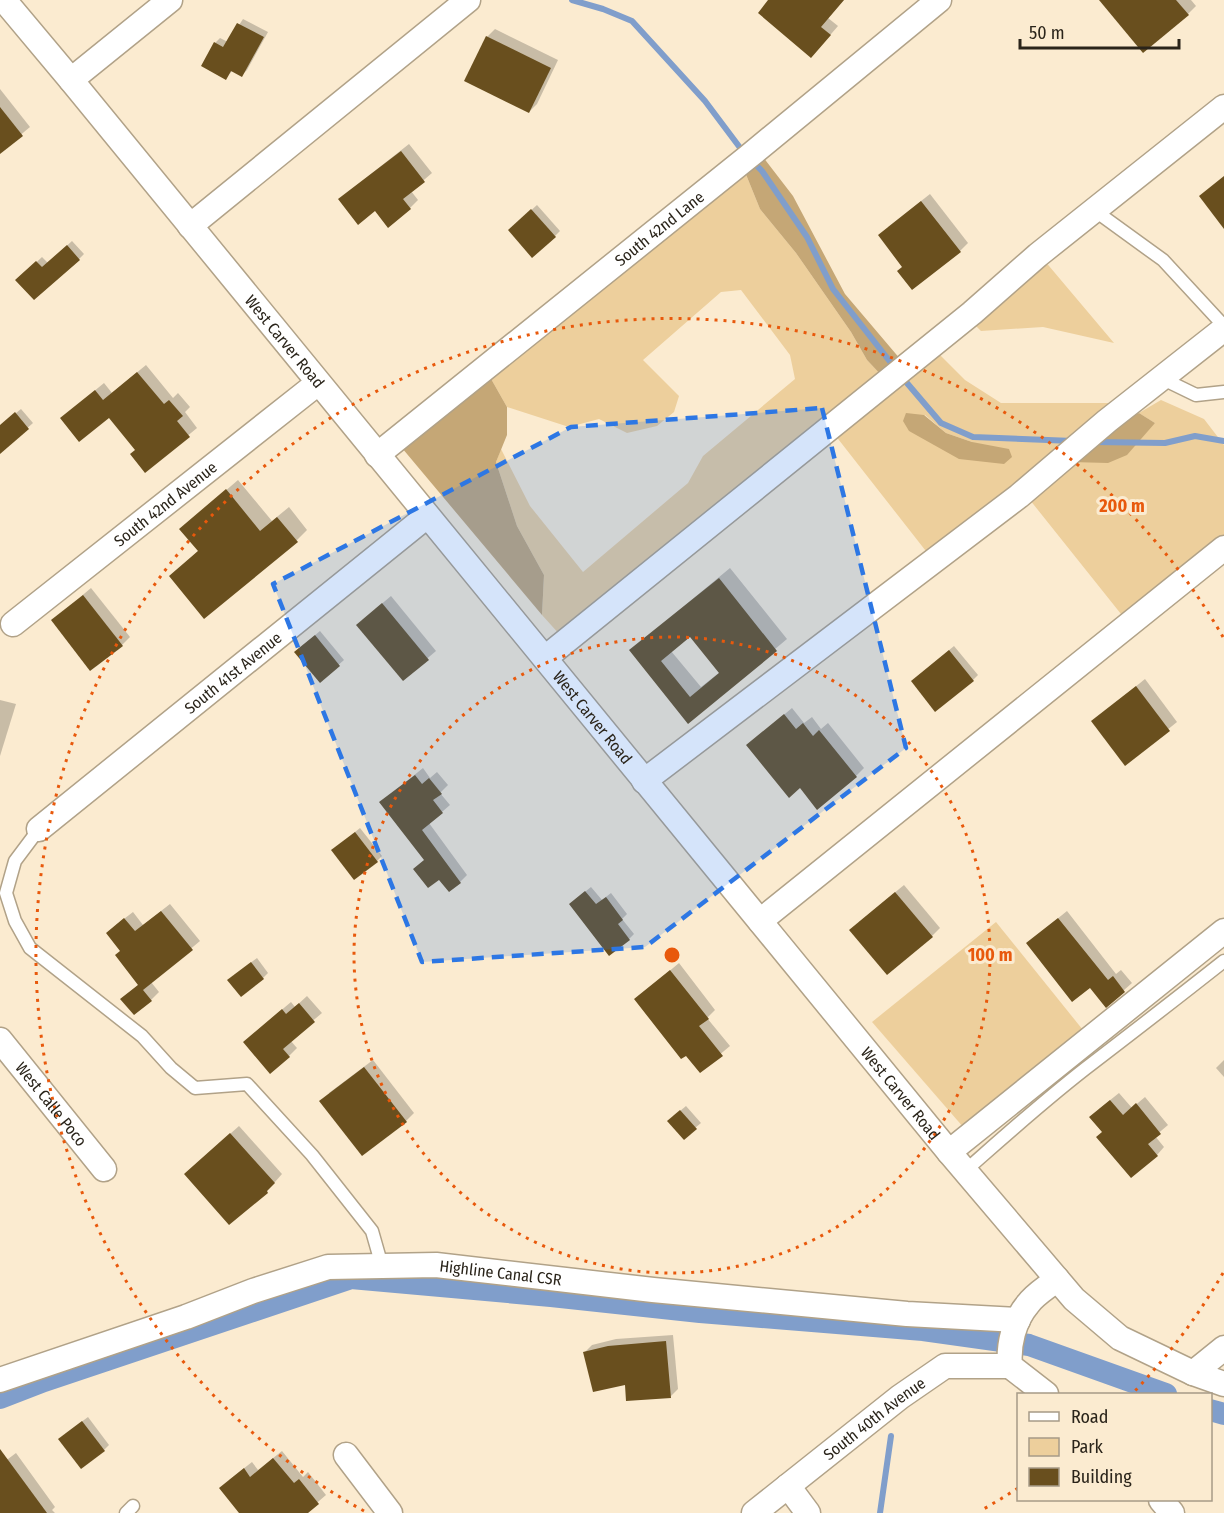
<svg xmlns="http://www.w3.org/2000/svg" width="1224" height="1513" font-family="'Fira Sans Condensed',sans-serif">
	<rect width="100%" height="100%" fill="#fbebd0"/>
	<g fill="#edcf9c" fill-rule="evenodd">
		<polygon points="745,172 760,209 796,253 851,332 867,360 882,376 561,636 542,615 544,575 517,526 496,462 501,449 530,506 583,572 688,483 703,456 795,379 790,355 741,290 721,292 643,360 679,396 674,412 657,426 627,433 599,419 569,427 507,407 490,377"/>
		<polygon points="1044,260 1114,343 1043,327 981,331 972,322"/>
		<path d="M939 354 965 380 1001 403H1112L1020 489 929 555 835 435ZM925 415 946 433 972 442 909 431Z"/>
		<polygon points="1161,400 1204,419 1224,445 1224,537 1125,619 1030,500 1071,462 1155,423 1139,413"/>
		<polygon points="996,922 1087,1035 964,1128 872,1022"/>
	</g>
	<g fill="#c5a776">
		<polygon points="763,157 793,196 845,294 901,360 882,376 867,360 851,332 796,253 760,209 745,172"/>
		<polygon points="490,377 507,407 507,435 496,462 517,526 544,575 542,615 402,448"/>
		<polygon points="906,413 924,415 946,433 972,442 1009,449 1012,457 1004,464 959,459 909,431 903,421"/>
		<polygon points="1139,413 1155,423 1127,455 1108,463 1071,462 1109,427"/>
	</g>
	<g fill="#0003" fill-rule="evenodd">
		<polygon points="770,0 844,0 828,18 838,26 819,48"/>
		<polygon points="1108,0 1191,0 1196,6 1188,14"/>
		<polygon points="243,19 268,32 247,70 242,75 233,70 226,78 215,43 220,38 228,42"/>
		<polygon points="495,29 558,60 537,104 529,112 487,37"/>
		<polygon points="0,89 30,127 0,152"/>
		<polygon points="409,144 432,173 411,191 418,200 410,208 375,209 348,192"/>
		<polygon points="930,194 968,243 960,251 904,266 888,227"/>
		<polygon points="537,205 560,231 555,236 515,225"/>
		<polygon points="72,241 84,254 79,259 23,275 42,257 48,263"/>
		<polygon points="146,365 173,398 178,393 190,407 185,412 197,428 145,471 137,449 109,415 70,411 104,383 112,393"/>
		<polygon points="21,409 33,423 0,452 0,426"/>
		<polygon points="238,480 272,521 289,507 307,530 297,540 171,576 199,550 181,529"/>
		<path d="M730 568 787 639 688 722 631 650ZM691 635 720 672 701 687 671 651Z"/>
		<polygon points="91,588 130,637 122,645 53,620"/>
		<polygon points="391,596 436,651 403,679 366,617"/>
		<polygon points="320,631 344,660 320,681 301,647"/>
		<polygon points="954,646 978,675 973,680 918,676"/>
		<polygon points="1145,679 1177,722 1125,764 1093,721"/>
		<polygon points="0,700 16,704 0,756"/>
		<polygon points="792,708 804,723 812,717 821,729 828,723 864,768 856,776 748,745"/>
		<polygon points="423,768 430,778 437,772 448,785 440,793 450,805 429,823 467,875 460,882 425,859 381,802"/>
		<polygon points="360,828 382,856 377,861 333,850"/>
		<polygon points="904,885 940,928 932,936 859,922"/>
		<polygon points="591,887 602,900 611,893 627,914 622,919 634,934 629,939 576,899"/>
		<polygon points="170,904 200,941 151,982 159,992 151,1000 122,999 139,984 122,950 116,925 133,912 143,925"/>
		<polygon points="1067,911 1116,974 1121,970 1132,983 1106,1006 1090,985 1036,936"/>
		<polygon points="257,958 268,973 263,978 234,975"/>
		<polygon points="679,963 715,1010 707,1018 730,1046 700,1071 636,999"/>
		<polygon points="307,996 322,1013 290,1040 297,1048 289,1056 253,1034 291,1002 295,1007"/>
		<polygon points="373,1060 414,1113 406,1121 329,1093"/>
		<polygon points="1224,1060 1224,1077 1216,1068"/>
		<polygon points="1119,1093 1132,1108 1145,1097 1168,1125 1155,1136 1164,1147 1157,1155 1103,1132 1099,1109"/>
		<polygon points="686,1106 701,1123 695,1128 674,1116"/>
		<polygon points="239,1126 282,1174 267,1191 230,1222 194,1166"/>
		<polygon points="673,1335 678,1389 671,1396 626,1383 585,1352 592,1345 616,1339"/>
		<polygon points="88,1417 109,1445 104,1450 65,1434"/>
		<polygon points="282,1451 303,1477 308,1472 326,1495 305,1513 241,1513 229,1480 252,1462 258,1470"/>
		<polygon points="16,1453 55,1507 52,1510 55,1513 0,1513 0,1465"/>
	</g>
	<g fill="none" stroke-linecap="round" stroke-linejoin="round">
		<g stroke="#809ecb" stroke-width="6">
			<polyline points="572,0 603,9 632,21 705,101 744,153"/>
			<polyline points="751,160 762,171 807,237 833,289 895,368"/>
			<polyline points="901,376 941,423 973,437 1073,441"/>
			<polyline points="1095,442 1165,443 1195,436 1224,441"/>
			<polyline points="880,1513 891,1436"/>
		</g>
		<g stroke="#809ecb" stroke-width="22">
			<polyline points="0,1398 44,1381 351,1278 551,1296 700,1312 923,1330 1029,1345 1166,1394"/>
			<polyline points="1210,1410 1224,1414"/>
		</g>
	</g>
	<g fill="#694f1e" fill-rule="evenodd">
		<polygon points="768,0 844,0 821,27 831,35 811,58 758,13"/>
		<polygon points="1099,0 1176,0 1189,15 1143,53"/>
		<polygon points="237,23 264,37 242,77 231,71 226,80 201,66 214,42 223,47"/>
		<polygon points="486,36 551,68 529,113 464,81"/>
		<polygon points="0,107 23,136 0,154"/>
		<polygon points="401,151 425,182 403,199 411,209 388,228 375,211 358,225 338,199"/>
		<polygon points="1224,176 1224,229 1199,196"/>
		<polygon points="921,201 961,252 912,290 897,271 902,267 878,235"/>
		<polygon points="531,209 556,237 532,258 508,230"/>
		<polygon points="67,245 80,260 34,300 15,280 36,261 42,267"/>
		<polygon points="137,372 164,404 169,400 183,416 177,421 190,437 145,473 130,454 135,450 109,418 79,442 60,418 95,390 103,400"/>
		<polygon points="15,412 29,429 0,454 0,425"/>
		<polygon points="226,489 260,531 277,517 298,542 204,619 169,576 198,551 179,529"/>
		<path d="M719 578 777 651 688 724 629 650ZM690 637 719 673 690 697 661 661Z"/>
		<polygon points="83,595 123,646 90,671 51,620"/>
		<polygon points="382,603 429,660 403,681 356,625"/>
		<polygon points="315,635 340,666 320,683 294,652"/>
		<polygon points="949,650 974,681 935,712 911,681"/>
		<polygon points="1136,686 1170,731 1125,766 1091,721"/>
		<polygon points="784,714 796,729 803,723 813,736 819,730 857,777 817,810 800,788 789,798 746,745"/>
		<polygon points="415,775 422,784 429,778 442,794 433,800 443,813 422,830 461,883 449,892 439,880 428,888 413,869 424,860 379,802"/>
		<polygon points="355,832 378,862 354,880 331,850"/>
		<polygon points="585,891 596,904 606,897 623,920 618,924 630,940 609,956 569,904"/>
		<polygon points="895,892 933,937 887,975 849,930"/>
		<polygon points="161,911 193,950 143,990 152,1001 134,1015 120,999 138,985 115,955 120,951 106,933 124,918 135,931"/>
		<polygon points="1058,918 1108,980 1113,976 1125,992 1106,1008 1090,988 1072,1002 1026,943"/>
		<polygon points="251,962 264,979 241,997 227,980"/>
		<polygon points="670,970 709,1019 699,1026 723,1056 700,1073 686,1056 681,1059 634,999"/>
		<polygon points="299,1003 315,1022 283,1049 290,1057 270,1074 243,1042 282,1009 286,1014"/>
		<polygon points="364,1067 407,1122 362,1156 319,1101"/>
		<polygon points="1110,1100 1123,1115 1136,1103 1161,1134 1148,1144 1158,1156 1131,1178 1096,1137 1102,1132 1089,1117"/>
		<polygon points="680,1110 697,1129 684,1140 667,1121"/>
		<polygon points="230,1133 275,1183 267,1191 268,1193 229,1225 184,1174"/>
		<polygon points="666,1341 671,1398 626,1401 625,1385 593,1392 583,1352 608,1346"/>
		<polygon points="82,1421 105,1451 81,1469 58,1439"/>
		<polygon points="0,1449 47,1513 0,1513"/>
		<polygon points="273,1458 294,1483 299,1479 319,1504 308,1513 239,1513 219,1488 244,1468 250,1477"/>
	</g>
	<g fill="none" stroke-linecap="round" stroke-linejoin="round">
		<g stroke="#b1a288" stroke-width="15">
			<g id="lane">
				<polyline points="1094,210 1163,260 1224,326"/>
				<polyline points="1161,378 1196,395 1224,392"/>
				<polyline points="39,829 15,861 6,893 15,921 30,948 142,1036 171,1068 195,1088 247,1084 312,1155 372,1231 382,1266"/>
				<path d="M965 1171C1007 1134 1049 1096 1094 1062 1137 1029 1181 995 1224 961"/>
				<polyline points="126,1513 133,1506"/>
			</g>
		</g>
		<g stroke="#b1a288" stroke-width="27">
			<g id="street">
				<path id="s1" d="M4 0 71 80 949 1152 1074 1299 1120 1338 1193 1373 1224 1384"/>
				<polyline points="71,80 170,0"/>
				<polyline points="190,226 468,0"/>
				<path id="s2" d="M377 455 748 157 939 0"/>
				<path id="s3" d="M13 624 318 383"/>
				<polyline points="545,658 972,313 1038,255 1224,107"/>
				<polyline points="644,781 1019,496 1107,421 1224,329"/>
				<path id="s4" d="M39 829 427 516"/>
				<polyline points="760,921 1224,548"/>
				<path id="s5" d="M0 1040 104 1169"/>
				<polyline points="949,1152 1224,931"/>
				<polyline points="1193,1373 1224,1348"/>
				<path id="s6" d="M0 1380 186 1317 253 1291 328 1267 436 1265 653 1290 907 1314 1018 1320"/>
				<path d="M1046 1394 1010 1366C1008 1345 1014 1320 1028 1304 1035 1294 1048 1287 1057 1279"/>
				<polyline points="346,1455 390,1513"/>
				<polyline points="788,1486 808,1513"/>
				<polyline points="1161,1500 1172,1513"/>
				<path id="s7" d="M754 1513 900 1397 945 1366H1010"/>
			</g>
		</g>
		<use href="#lane" stroke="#fff" stroke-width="12"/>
		<use href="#street" stroke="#fff" stroke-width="24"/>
	</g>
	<path fill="#2d77e4" fill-opacity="0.2" stroke="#2d77e4" stroke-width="4.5" stroke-dasharray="12 8" stroke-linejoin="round" d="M822 408 906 748 645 947 422 962 273 584 571 427Z"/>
	<g fill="none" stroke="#e8590c" stroke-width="3" stroke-dasharray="3 6">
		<circle cx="672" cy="955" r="318"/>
		<path d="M1223 1273A636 636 0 0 1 1133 1393M1018 1488A636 636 0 0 1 980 1511M364 1511A636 636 0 1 1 1223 637"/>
	</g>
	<g text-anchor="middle" stroke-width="6" stroke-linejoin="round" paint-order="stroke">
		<g font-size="16" fill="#2a241a" stroke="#fbebd0">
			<text dy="6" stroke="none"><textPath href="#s2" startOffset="362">South 42nd Lane</textPath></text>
			<text dy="6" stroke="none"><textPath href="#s1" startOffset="442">West Carver Road</textPath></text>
			<text dy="6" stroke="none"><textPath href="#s3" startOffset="194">South 42nd Avenue</textPath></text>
			<text dy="6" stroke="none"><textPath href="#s4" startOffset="249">South 41st Avenue</textPath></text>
			<text dy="6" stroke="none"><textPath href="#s1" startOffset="928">West Carver Road</textPath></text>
			<text dy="6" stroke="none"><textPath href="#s1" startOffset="1414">West Carver Road</textPath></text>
			<text dy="6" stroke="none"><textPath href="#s5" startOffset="82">West Calle Poco</textPath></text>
			<text dy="6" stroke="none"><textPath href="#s6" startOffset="520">Highline Canal CSR</textPath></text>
			<text dy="6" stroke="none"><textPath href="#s7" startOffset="153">South 40th Avenue</textPath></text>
		</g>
	</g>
	<circle cx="672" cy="955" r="9" fill="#e8590c" stroke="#fbebd0" stroke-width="3"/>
	<g font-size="18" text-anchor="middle" font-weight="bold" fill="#e8590c" stroke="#fbebd0" stroke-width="6" stroke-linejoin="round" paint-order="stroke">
		<text x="1122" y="512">200 m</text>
		<text x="990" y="961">100 m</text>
	</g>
	<rect x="1017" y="1393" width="195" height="108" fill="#fbebd0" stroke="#a79b87" stroke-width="1.5"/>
	<rect x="1029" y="1412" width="30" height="9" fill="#ffffff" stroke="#a79b87" stroke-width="1.5"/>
	<text x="1071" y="1423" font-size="18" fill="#2a241a">Road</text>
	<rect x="1029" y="1438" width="30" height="18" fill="#edcf9c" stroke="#a79b87" stroke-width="1.5"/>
	<text x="1071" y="1453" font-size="18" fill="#2a241a">Park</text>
	<rect x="1029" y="1468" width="30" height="18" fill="#694f1e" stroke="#a79b87" stroke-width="1.5"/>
	<text x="1071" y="1483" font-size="18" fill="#2a241a">Building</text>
	<path d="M1020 39v9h159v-9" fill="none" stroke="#2a241a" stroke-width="3"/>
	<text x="1029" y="39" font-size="18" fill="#2a241a" stroke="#fbebd0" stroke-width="4.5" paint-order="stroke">50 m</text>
</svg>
